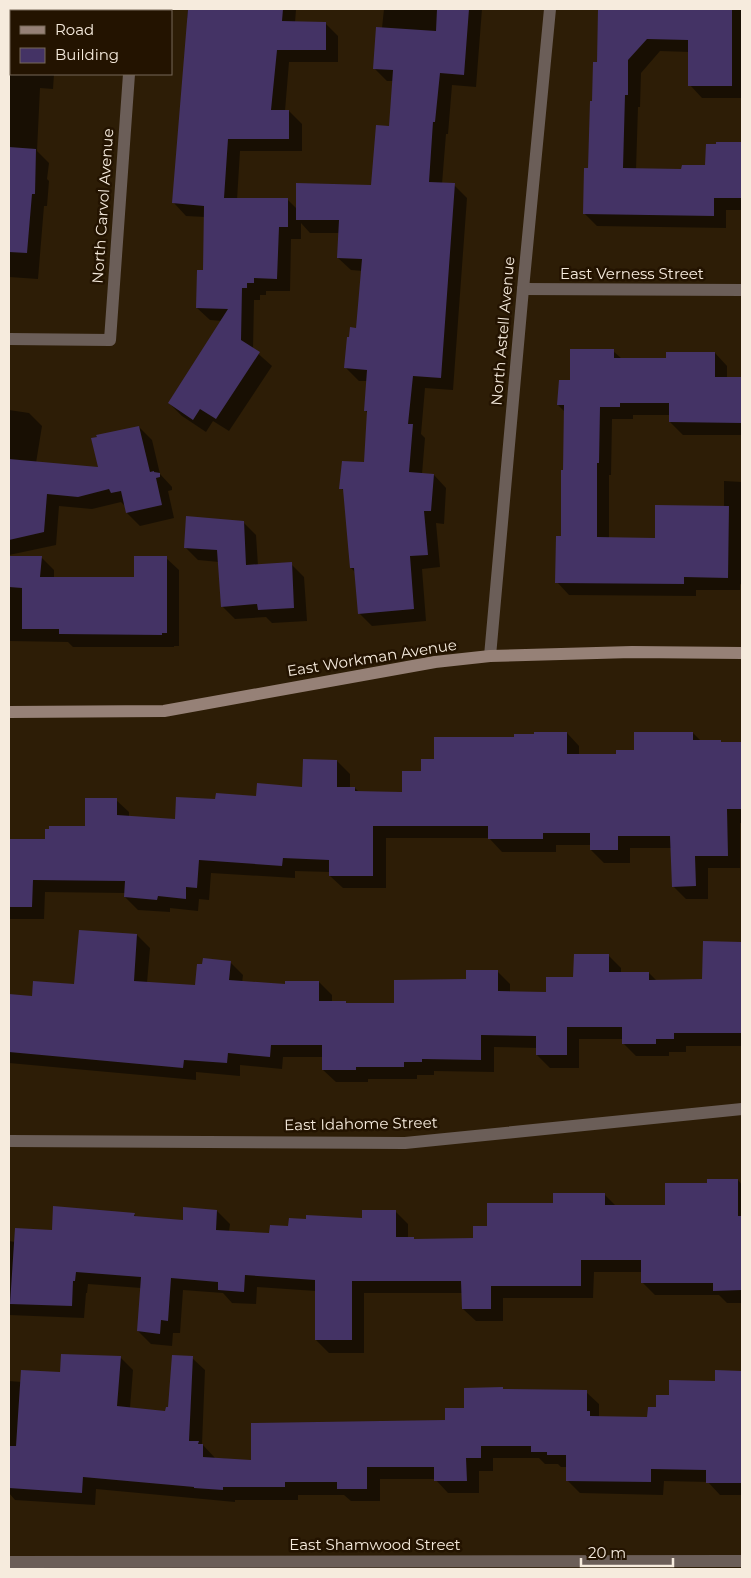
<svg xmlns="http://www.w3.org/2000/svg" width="751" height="1578" font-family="Montserrat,sans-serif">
	<rect width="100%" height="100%" fill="#2d1d06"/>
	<g fill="#0007">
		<polygon points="9,9 60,9 59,11 11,11 11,74 54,74 53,89 40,88 37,151 49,163 47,179 49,181 47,206 44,206 38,279 9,277"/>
		<polygon points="188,9 296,9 295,23 325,23 338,36 338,62 289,62 285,111 289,111 302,124 302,151 240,151 237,200 288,200 297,209 373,186 390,127 393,81 387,81 374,68 382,28 384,9 482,9 476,87 452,85 448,134 446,134 442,184 454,185 467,198 453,390 425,388 421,434 425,438 422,474 434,475 446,488 444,524 436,523 440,567 422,569 426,621 372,626 359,613 355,572 351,568 345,492 341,488 365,464 368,414 365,410 367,381 359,381 346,368 358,329 363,271 351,270 338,258 340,233 310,233 301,223 301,239 291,239 290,291 266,291 266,295 260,295 260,300 254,300 253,349 272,366 229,431 213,421 206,432 182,416 169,403 222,321 210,320 197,308 204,272 205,217 186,216 174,203 189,19 187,18"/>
		<polygon points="599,9 742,9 742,98 702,98 690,85 690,52 660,51 641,73 640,107 638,107 636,170 683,170 707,166 717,143 742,143 742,210 726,210 726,228 597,226 584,213 589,169 593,103 599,63"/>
		<polygon points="613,351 622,359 667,359 715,353 727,366 727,378 742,378 742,435 683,435 670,422 670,415 633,415 633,419 612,419 611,475 609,475 609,539 656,540 724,507 724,481 742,482 742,585 740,584 740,590 696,590 696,596 569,595 557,582 562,538 565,412 558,405 571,381"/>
		<polygon points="9,410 29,413 42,426 36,463 99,469 139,427 152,440 160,474 172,487 172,490 168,491 174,518 140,526 127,513 125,506 121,502 92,509 59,506 56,545 9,555"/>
		<polygon points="243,522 256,535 258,566 291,564 304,577 307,621 272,623 266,617 235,619 222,606 219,562 198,560 185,547"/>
		<polygon points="9,558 42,558 54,570 54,578 135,578 166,558 179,570 179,646 174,646 174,647 73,647 68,642 9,641"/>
		<polygon points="567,733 579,746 579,755 618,755 693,733 701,741 742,743 742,823 740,823 740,868 708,868 708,899 686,899 673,886 672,848 630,848 630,863 604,863 591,850 591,845 556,845 556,852 502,852 489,838 386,838 386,888 343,888 330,876 330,872 295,871 295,878 211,873 209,900 199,899 198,911 170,908 170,912 138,910 125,897 125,893 45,892 44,919 9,919 9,840 46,841 86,828 116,800 129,812 129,817 176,820 216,800 257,797 304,788 337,761 350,774 350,788 355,788 359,792 404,793 422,772 435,760 516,738"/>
		<polygon points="137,935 150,948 147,983 196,987 230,962 243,975 242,983 287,986 319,982 332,995 332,1002 345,1002 348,1004 396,1004 467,980 497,971 510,984 510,992 547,993 574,978 608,955 621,968 621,973 649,973 657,981 703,980 704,943 742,943 742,1046 686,1046 686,1052 669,1052 669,1056 636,1056 623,1043 623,1039 579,1039 579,1068 550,1068 537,1055 537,1048 494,1047 494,1072 434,1071 434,1075 417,1075 417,1079 368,1079 368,1082 336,1082 323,1070 323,1057 283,1057 282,1069 240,1065 240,1076 196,1072 196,1080 9,1063 9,995 33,997 75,986"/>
		<polygon points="738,1180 742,1185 742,1303 727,1303 719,1295 655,1295 642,1282 642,1272 594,1272 593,1298 503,1298 503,1321 476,1321 463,1309 463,1293 364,1293 364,1353 329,1353 316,1340 316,1291 257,1287 256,1304 232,1303 223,1293 183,1290 180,1333 173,1333 172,1346 151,1344 138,1331 141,1288 88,1284 87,1293 86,1293 84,1318 9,1315 9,1241 15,1242 53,1232 134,1214 137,1218 184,1221 217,1211 230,1224 229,1232 270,1234 290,1227 363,1220 395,1211 408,1224 408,1238 415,1241 475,1239 489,1227 554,1205 604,1194 617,1207 666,1207 708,1184"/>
		<polygon points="120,1357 133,1370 130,1408 166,1412 192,1358 205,1370 202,1444 215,1458 252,1461 446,1421 465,1409 504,1390 586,1392 599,1404 599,1418 648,1419 670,1396 716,1382 716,1372 742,1372 742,1495 720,1495 708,1482 664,1481 663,1495 580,1493 567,1480 567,1467 561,1467 558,1464 545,1464 539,1458 493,1458 493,1471 479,1471 479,1493 448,1493 435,1479 380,1479 380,1501 351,1501 344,1495 298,1495 298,1500 235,1500 235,1502 96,1489 95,1505 15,1500 9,1493 9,1381 22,1382 61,1374"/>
	</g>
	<g fill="#443365">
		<polygon points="188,9 283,9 282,21 326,22 326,50 277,50 271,110 289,110 289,139 228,139 224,198 288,198 288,227 279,227 277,279 254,278 254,283 247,283 247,288 242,288 241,340 260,352 216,419 200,409 193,420 168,403 228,309 196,308 197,270 203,270 204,206 172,203"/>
		<polygon points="437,9 469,9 464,75 440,73 435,122 433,122 429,182 455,183 441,378 413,376 408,424 413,424 409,472 434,474 431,511 424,511 428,555 410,556 414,609 358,614 354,568 350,568 343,489 339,489 342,461 364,462 367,411 364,411 367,370 344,368 347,337 349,337 350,327 356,328 362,259 337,258 339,220 296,220 296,183 371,185 376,125 389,126 393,70 373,69 376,27 436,31"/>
		<polygon points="598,9 732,9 732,86 688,86 688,40 647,39 628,60 628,95 625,95 623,168 681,169 682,165 705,165 706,144 716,144 716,142 742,142 742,198 714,198 714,216 583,214 584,168 588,168 590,101 592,101 593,62 597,62"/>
		<polygon points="9,147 36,149 35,194 32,194 27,253 9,252"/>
		<polygon points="570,349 614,349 614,358 666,358 666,352 715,352 715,377 742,377 742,423 669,422 669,403 620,403 620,407 600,407 599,463 597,463 597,537 655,538 655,505 729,506 728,578 684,577 684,584 555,583 556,536 561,536 561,470 563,470 564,405 557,405 559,380 570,380"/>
		<polygon points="139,426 150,472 154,471 154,472 160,473 160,477 156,478 162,505 126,513 121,491 111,493 109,489 78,497 47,494 44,532 9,540 9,459 98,467 91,438 97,437 96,435"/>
		<polygon points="186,516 244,521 246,565 292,562 294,608 258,610 257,604 221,607 217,550 184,548"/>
		<polygon points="9,556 42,556 40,577 134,577 134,556 167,556 167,633 162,633 162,635 59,634 59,629 22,629 22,588 9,587"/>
		<polygon points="534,732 567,732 567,754 616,754 616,750 634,750 634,732 693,732 693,740 721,740 721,742 742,742 742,809 727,809 728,856 695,856 696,886 672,887 670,836 618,836 618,850 590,850 590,833 543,833 543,839 488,839 488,826 373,826 373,876 329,876 329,860 283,858 282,866 199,860 197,888 186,887 186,899 158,896 157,900 124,897 125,881 33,880 32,907 9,907 9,839 45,839 45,829 49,829 49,826 85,826 85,798 117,798 117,815 175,819 176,797 215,799 216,793 256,796 257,783 302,787 303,759 337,760 337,787 355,787 355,791 402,792 402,771 421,771 421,759 434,759 434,737 514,737 514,734 534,734"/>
		<polygon points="79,930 137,934 134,981 195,985 197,964 202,964 203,958 231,961 229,980 285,984 285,981 319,981 319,1001 346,1001 346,1003 394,1003 394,980 466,979 466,970 498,970 498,991 546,992 546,977 573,977 574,954 609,954 609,972 649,972 649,980 702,979 703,941 742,942 742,1033 674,1033 674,1039 656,1039 656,1044 622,1044 622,1027 567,1027 567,1055 536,1055 536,1036 481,1035 481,1060 422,1059 422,1062 404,1062 404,1067 356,1067 356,1070 322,1070 322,1045 271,1045 270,1057 228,1053 227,1063 184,1060 183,1068 9,1052 9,994 32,996 33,981 74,984"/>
		<polygon points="707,1179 738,1179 738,1216 742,1216 742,1290 713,1291 713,1283 641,1283 641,1260 581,1260 581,1286 491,1286 491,1309 462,1309 461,1281 352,1281 352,1340 315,1340 315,1280 245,1275 244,1292 218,1290 218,1282 171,1278 168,1321 161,1320 160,1334 137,1331 141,1277 76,1272 75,1281 73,1281 72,1306 10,1304 15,1228 52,1230 53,1206 135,1213 134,1216 183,1220 183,1207 217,1210 216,1230 269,1233 270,1225 288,1226 289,1218 306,1219 306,1215 362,1218 362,1210 396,1210 396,1237 414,1237 414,1239 473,1238 473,1226 487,1226 487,1203 553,1203 553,1193 605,1193 605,1205 665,1205 665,1183 707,1183"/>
		<polygon points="61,1354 121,1356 117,1406 165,1411 166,1407 168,1407 172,1355 193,1356 189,1441 199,1441 198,1444 203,1444 203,1457 251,1460 251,1423 445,1420 445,1408 464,1408 464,1388 503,1387 503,1389 587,1390 587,1411 590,1411 590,1416 647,1417 648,1407 656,1407 656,1395 669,1395 669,1380 715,1381 715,1370 742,1371 741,1483 706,1483 706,1470 651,1469 651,1482 566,1481 566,1455 547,1455 547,1452 531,1452 531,1446 481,1446 481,1458 466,1458 467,1481 434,1481 434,1467 367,1467 367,1489 337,1489 337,1482 285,1482 285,1487 223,1487 223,1490 194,1488 194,1487 83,1477 82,1493 9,1488 9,1446 16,1446 21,1370 60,1372"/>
	</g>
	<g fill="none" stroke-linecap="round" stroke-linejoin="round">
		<g stroke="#6b5e58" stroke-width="12">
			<polyline points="133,11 133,9"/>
			<polyline points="523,289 742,290"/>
			<polyline points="9,339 110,340 129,74"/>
			<polyline points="490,656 523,289 550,9"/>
			<polyline points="9,1141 405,1143 742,1109"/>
			<polyline points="9,1562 742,1561"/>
		</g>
		<polyline stroke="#968177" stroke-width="12" points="9,712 164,711 435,662 490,656 632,652 742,653"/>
	</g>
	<g text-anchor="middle" stroke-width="5" stroke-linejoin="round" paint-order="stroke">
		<g font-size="15" fill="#f6ebdd" stroke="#231300">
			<text transform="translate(103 206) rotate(-86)" y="5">North Carvol Avenue</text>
			<text x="632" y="279">East Verness Street</text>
			<text transform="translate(503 331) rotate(-85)" y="5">North Astell Avenue</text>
			<text transform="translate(372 658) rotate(-9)" y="5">East Workman Avenue</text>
			<text transform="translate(361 1124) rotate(-1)" y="5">East Idahome Street</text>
			<text x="375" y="1550">East Shamwood Street</text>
		</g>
	</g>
	<rect width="751" height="1578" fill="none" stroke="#f6ebdd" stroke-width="20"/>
	<rect x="10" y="10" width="162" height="65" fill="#231300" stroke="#776958"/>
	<rect x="20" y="26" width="25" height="8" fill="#968177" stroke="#776958"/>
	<text x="55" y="35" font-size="15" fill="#f6ebdd">Road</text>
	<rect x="20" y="48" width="25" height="15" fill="#443365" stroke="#776958"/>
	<text x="55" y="60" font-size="15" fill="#f6ebdd">Building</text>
	<path d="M581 1558v8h92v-8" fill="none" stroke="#f6ebdd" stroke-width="2.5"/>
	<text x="588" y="1558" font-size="15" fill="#f6ebdd" stroke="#231300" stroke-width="4" paint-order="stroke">20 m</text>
</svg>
